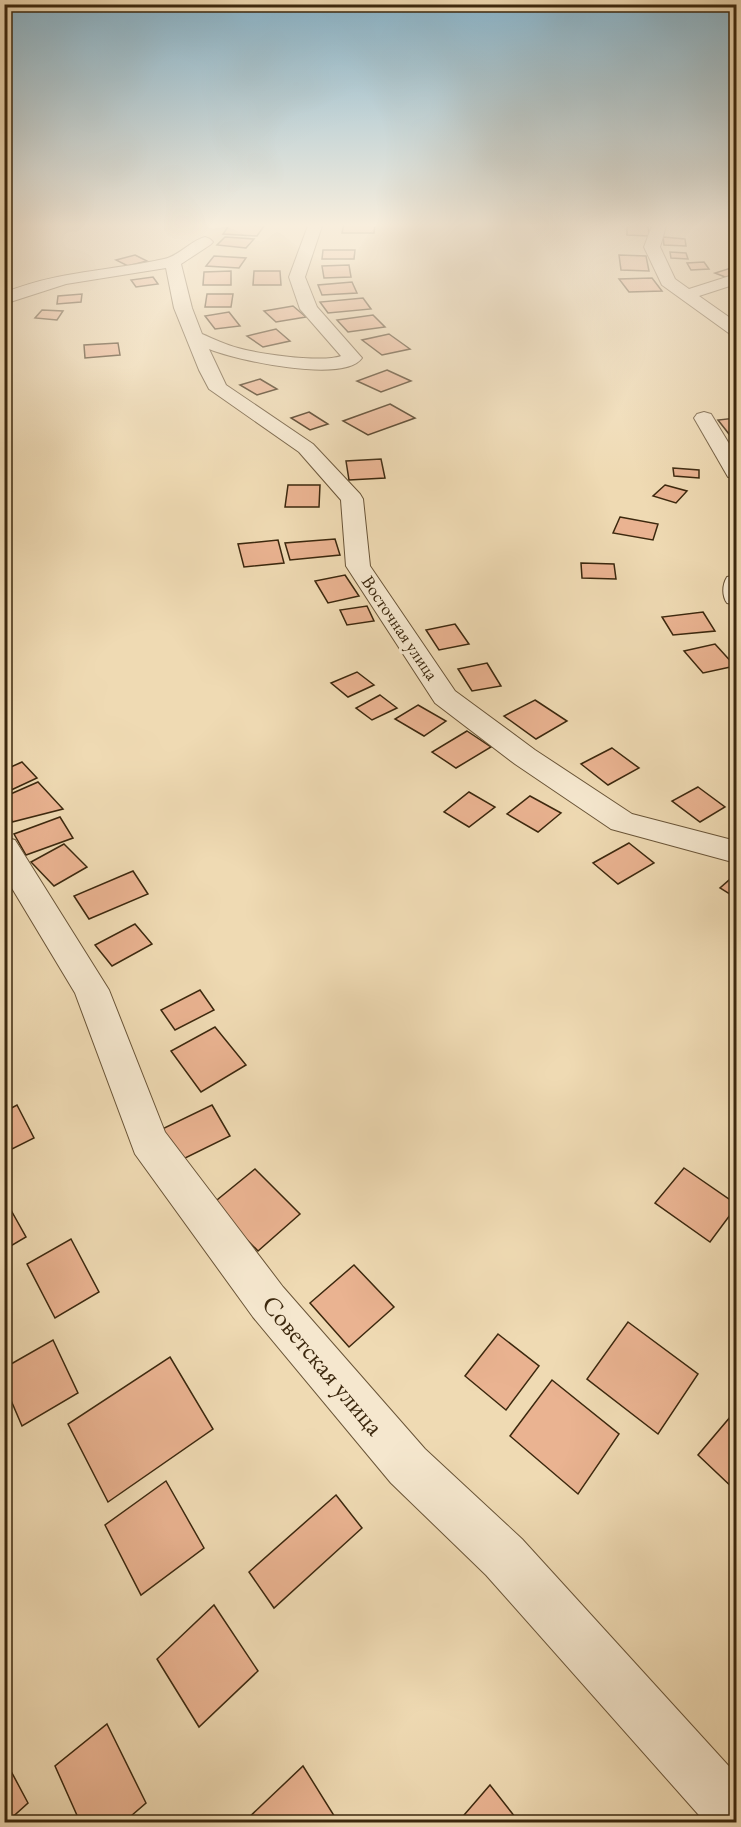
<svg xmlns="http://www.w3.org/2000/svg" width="741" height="1827" font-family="'EB Garamond',serif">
	<rect width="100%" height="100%" fill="#efdab3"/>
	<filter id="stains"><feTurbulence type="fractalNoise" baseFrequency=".00333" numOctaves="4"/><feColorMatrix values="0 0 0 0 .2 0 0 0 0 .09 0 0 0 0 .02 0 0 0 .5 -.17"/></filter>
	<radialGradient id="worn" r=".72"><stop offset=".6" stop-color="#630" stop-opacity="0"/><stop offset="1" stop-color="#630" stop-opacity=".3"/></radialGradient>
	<g fill="#eab391" stroke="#3c280e" stroke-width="1.5">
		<polygon points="344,223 375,223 374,233 342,233"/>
		<polygon points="230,224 264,226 257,236 223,234"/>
		<polygon points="627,225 648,226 649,236 627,235"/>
		<polygon points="225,237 254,239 246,248 217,245"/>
		<polygon points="663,237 685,239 686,246 664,245"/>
		<polygon points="323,250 355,250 354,259 322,259"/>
		<polygon points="670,252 686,253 688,259 671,258"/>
		<polygon points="135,255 147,261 128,266 116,260"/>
		<polygon points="619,255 646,256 649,271 621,270"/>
		<polygon points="214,256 246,258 239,268 206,266"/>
		<polygon points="704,262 709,269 691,270 687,263"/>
		<polygon points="349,265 351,277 324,278 322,266"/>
		<polygon points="731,268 736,271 736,277 730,279 715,273"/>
		<polygon points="231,271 231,285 203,285 204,272"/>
		<polygon points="254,271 280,271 281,285 253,285"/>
		<polygon points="153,277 158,284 136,287 131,280"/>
		<polygon points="652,278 662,291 629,292 619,279"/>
		<polygon points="352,282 357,293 322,295 318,285"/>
		<polygon points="82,294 81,302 57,304 58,296"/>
		<polygon points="207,294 233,294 231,307 205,307"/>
		<polygon points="363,298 371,309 328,313 320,302"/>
		<polygon points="293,306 306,317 276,322 264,311"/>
		<polygon points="42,310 63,311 57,320 35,318"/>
		<polygon points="229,312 240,326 215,329 205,316"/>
		<polygon points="373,315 385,327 348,332 337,320"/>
		<polygon points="276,329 290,341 263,347 247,336"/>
		<polygon points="389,334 410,349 382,355 362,340"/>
		<polygon points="118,343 120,355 85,358 84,345"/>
		<polygon points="387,370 411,381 381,392 357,381"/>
		<polygon points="260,379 277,389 257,395 240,385"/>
		<polygon points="390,404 415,418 368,435 343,421"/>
		<polygon points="309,412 328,424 310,430 291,418"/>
		<polygon points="736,418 736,443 718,420"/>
		<polygon points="381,459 385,478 349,480 346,461"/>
		<polygon points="673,468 699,470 699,478 674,476"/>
		<polygon points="288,485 320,485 319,507 285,507"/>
		<polygon points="665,485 687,491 676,503 653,496"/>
		<polygon points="620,517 658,524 653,540 613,533"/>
		<polygon points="335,539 340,555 290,560 285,543"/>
		<polygon points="278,540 284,563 244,567 238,544"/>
		<polygon points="581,563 614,564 616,579 582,578"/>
		<polygon points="345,575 359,596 328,603 315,581"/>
		<polygon points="367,606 374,621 347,625 340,610"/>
		<polygon points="703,612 715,631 673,635 662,617"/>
		<polygon points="455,624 469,644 439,650 426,630"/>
		<polygon points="715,644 735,666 703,673 684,651"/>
		<polygon points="487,663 501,686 472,691 458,669"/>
		<polygon points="357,672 374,685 348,697 331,683"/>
		<polygon points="380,695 397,708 372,720 356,708"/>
		<polygon points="535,700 567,721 536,739 504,716"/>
		<polygon points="418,705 446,721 424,736 395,719"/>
		<polygon points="467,731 491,747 456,768 432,752"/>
		<polygon points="612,748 639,768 608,785 581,764"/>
		<polygon points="22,762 37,778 9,791 4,786 4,770"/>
		<polygon points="38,782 63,809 12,822 6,796"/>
		<polygon points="698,787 725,807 700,822 672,801"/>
		<polygon points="469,792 495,807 469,827 444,812"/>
		<polygon points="530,796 561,813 538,832 507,814"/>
		<polygon points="60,817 73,838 26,855 14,834"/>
		<polygon points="629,843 654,863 618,884 593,863"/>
		<polygon points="64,844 87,867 54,886 31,862"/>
		<polygon points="133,871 148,894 89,919 74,896"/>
		<polygon points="736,874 736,898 720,888"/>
		<polygon points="135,924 152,944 112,966 95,945"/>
		<polygon points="200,990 214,1010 175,1030 161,1010"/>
		<polygon points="215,1027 246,1065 201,1092 171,1051"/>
		<polygon points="17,1105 34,1138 4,1153 4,1112"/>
		<polygon points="212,1105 230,1136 175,1163 158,1131"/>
		<polygon points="684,1168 736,1204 736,1207 710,1242 655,1203"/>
		<polygon points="255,1169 300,1214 258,1251 212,1204"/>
		<polygon points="7,1203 26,1237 4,1250 4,1205"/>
		<polygon points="71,1239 99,1292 55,1318 27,1264"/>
		<polygon points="354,1265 394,1307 349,1347 310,1303"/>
		<polygon points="628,1322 698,1374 658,1434 587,1379"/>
		<polygon points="498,1334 539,1366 506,1410 465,1376"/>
		<polygon points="53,1340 78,1393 22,1426 4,1384 4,1368"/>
		<polygon points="170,1357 213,1429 108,1502 68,1424"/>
		<polygon points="552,1380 619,1434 578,1494 510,1436"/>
		<polygon points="731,1416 736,1422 736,1491 698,1455"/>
		<polygon points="166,1481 204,1548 141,1595 105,1525"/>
		<polygon points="336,1495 362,1528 274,1608 249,1572"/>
		<polygon points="214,1605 258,1671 199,1727 157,1659"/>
		<polygon points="107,1724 146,1803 124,1822 80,1822 55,1766"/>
		<polygon points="4,1758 28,1803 7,1822 4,1822"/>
		<polygon points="303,1766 338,1822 244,1822"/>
		<polygon points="490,1785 519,1822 458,1822"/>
	</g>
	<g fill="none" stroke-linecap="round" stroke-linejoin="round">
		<g stroke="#695437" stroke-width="2">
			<g id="minor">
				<path d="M309 223H323L305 277 317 307 362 358C344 384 235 360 209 349L226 385 313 444 360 494 363 499 370 566 455 691 535 750 632 814 736 841V863L611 829 515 764 435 703 346 566 341 500 299 452 209 389 199 370 174 308 166 268 66 284 4 304V293C56 271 111 271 164 259 179 256 190 241 205 237L210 239 213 242 210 245 181 264 192 308 202 334C214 339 226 345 238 348 259 354 322 363 341 356L300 309 289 277Z"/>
				<polygon points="653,223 667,223 660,247 675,279 689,289 736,274 736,284 699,296 736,322 736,335 730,334 662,285 644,247"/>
				<polygon points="704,412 711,414 736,455 736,478 728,477 694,418 697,414"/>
				<path d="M736 575V605L727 603C722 596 722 585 727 577Z"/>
				<polygon points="4,837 15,840 109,990 165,1132 283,1287 425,1449 522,1539 736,1774 736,1822 705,1822 486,1575 391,1483 253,1317 135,1154 75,993 4,875"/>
			</g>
		</g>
		<use href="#minor" fill="#f5e7ce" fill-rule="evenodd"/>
	</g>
	<linearGradient id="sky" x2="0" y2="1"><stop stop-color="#89b7cf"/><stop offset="0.47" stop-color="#f8eedd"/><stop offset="1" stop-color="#f8eedd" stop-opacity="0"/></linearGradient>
	<rect width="741" height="479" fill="url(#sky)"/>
	<g text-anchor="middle" stroke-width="6" stroke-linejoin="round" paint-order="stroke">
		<g font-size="18" fill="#3c280e" stroke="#f5e7ce">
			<text transform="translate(400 628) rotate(56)" y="6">Восточная улица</text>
		</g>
		<g font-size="26" fill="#3c280e" stroke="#f5e7ce">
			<text transform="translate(323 1365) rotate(50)" y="9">Советская улица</text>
		</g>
	</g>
	<rect width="741" height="1827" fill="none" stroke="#efdab3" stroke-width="24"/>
	<rect x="6" y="6" width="729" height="1815" fill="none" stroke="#3c280e" stroke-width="3"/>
	<rect x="12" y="12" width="717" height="1803" fill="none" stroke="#3c280e" stroke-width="1.5"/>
	<rect width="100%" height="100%" filter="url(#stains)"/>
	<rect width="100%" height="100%" fill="url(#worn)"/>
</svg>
